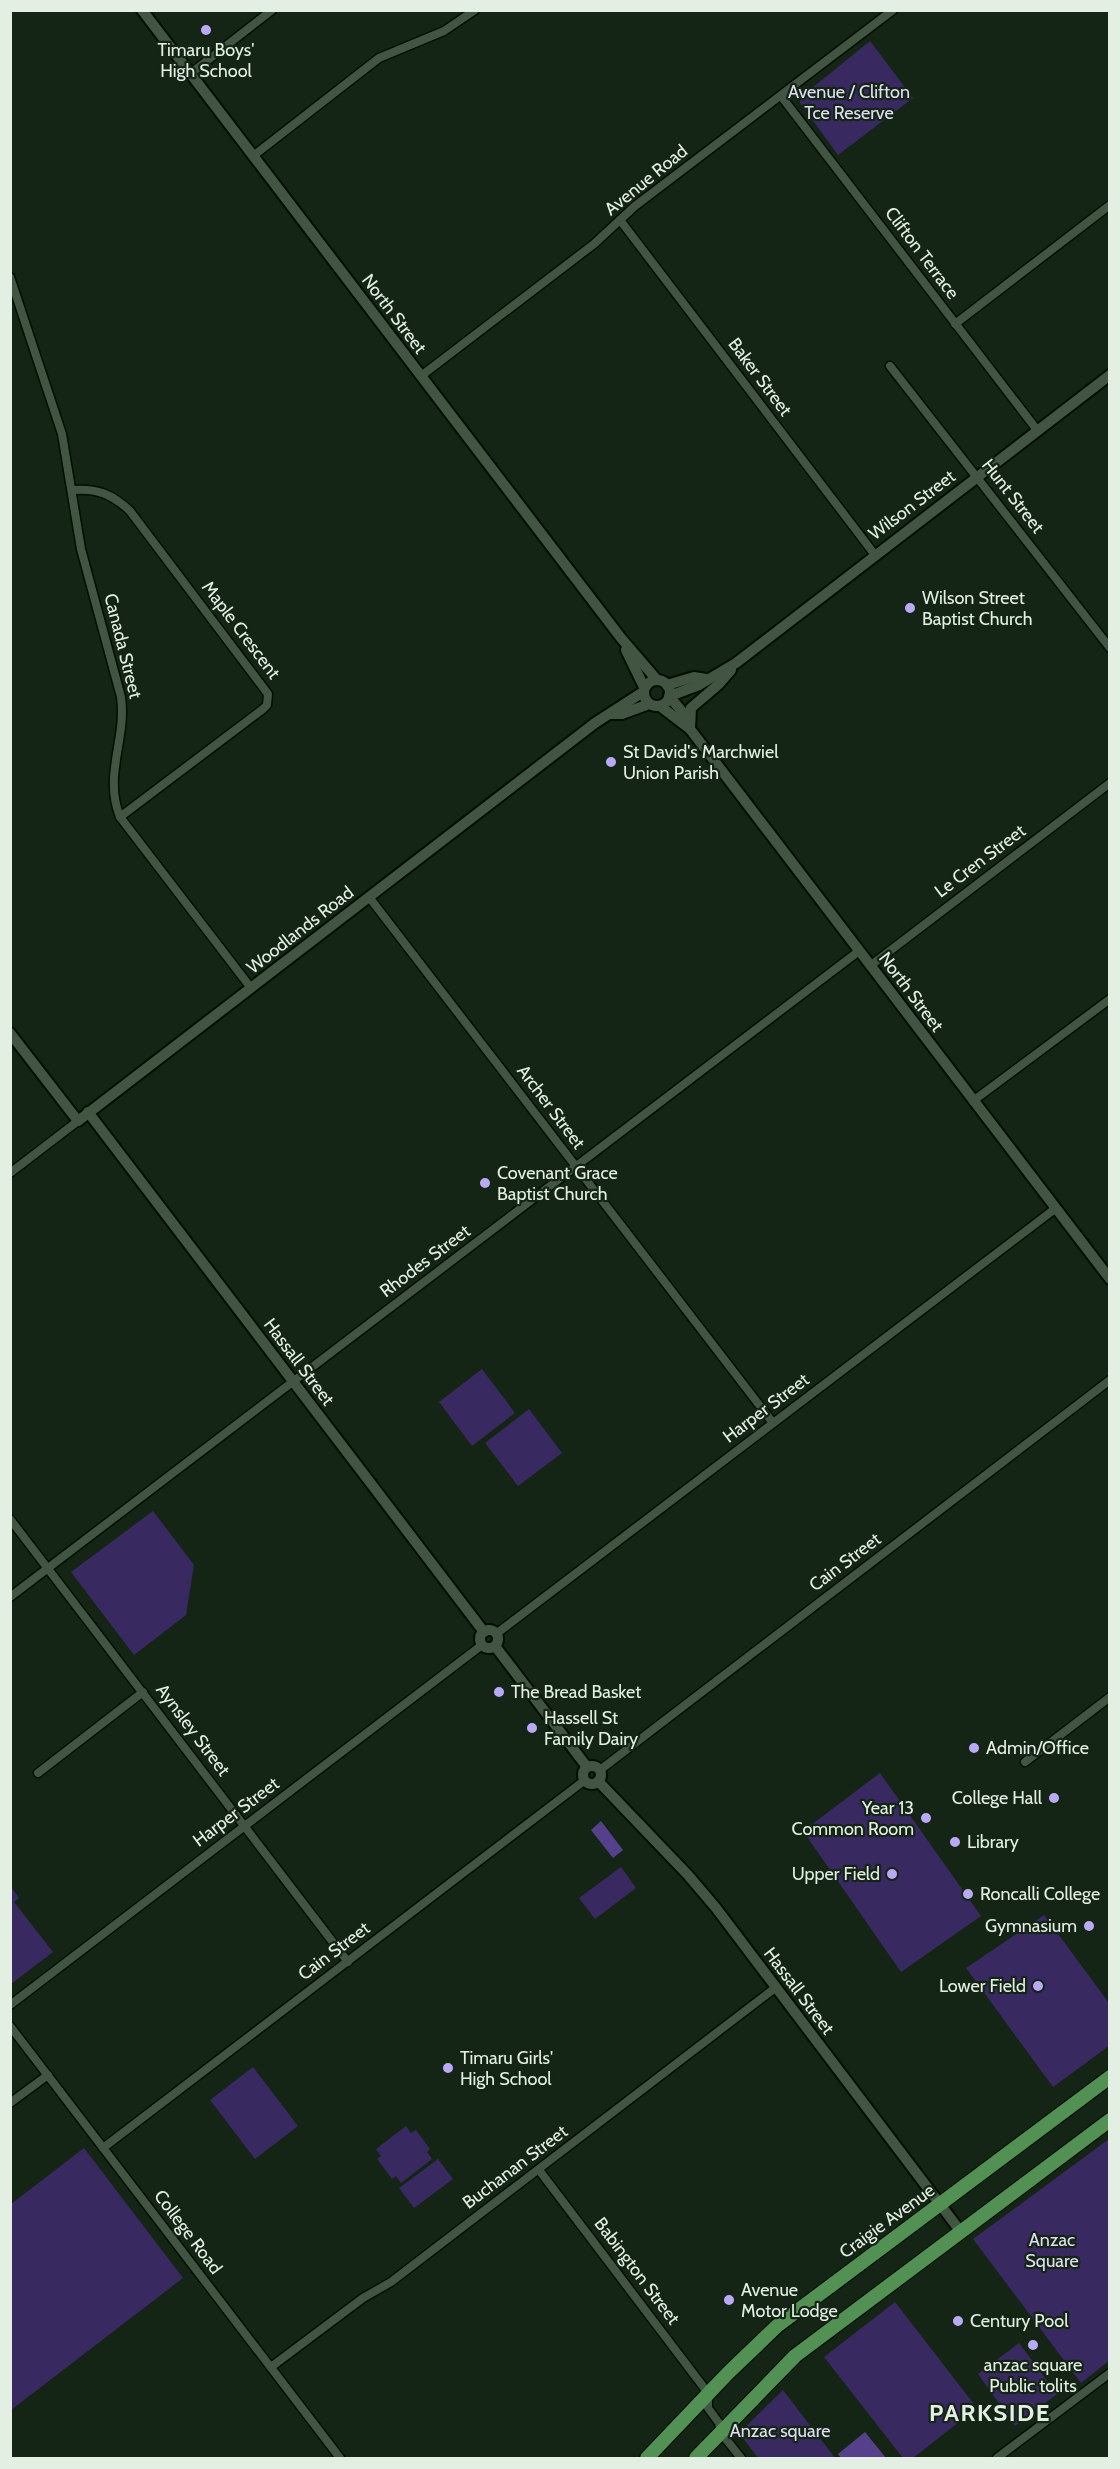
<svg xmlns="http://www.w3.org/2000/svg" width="1120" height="2469" font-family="Cabin,sans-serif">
	<rect width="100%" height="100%" fill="#142515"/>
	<g fill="#382960">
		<polygon points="870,41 913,98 838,155 800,103 801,97"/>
		<polygon points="482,1369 515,1413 472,1446 439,1402"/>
		<polygon points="529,1409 562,1453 518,1486 485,1443"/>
		<polygon points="153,1511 194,1565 186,1615 134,1655 71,1572"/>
		<polygon points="880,1773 981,1916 901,1972 803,1831"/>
		<polygon points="621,1867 636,1888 595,1919 579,1898"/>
		<polygon points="11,1887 19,1898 14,1902 53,1952 11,1984"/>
		<polygon points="1044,1915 1109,2003 1109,2046 1053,2087 966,1968"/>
		<polygon points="253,2067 298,2126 255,2159 210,2100"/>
		<polygon points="406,2126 411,2133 416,2130 430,2149 427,2152 432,2159 401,2183 396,2176 392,2179 377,2159 381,2156 376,2149"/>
		<polygon points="1109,2139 1109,2361 1081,2383 973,2239"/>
		<polygon points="84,2148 183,2278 11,2410 11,2204"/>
		<polygon points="438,2159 453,2179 414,2208 399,2188"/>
		<polygon points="895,2302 977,2408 913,2458 903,2458 824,2357"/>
		<polygon points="1019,2343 1057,2394 1015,2426 978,2374"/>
		<polygon points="783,2390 835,2458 758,2458 739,2433"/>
	</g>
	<g fill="#55418b">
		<polygon points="601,1821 623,1850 613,1858 591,1830"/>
		<polygon points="865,2432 886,2458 841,2458 838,2454"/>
	</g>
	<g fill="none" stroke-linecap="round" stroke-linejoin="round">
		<g stroke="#010e02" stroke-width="11">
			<g id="minor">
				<polyline points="190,74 272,10"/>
				<polyline points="781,96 1037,430"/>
				<polyline points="253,156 379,58 444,31 475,10"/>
				<polyline points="620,220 875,555"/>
				<path d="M10 277 62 434 81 549 121 697C127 739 103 775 120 817L251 988"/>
				<polyline points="955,324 1110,205"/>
				<polyline points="890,366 1110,648"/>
				<polyline points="421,376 594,244 635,206 893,10"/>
				<path d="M72 490C97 488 112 494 130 511L268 694 267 705 263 709 120 817"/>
				<polyline points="369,897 773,1423"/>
				<polyline points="870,966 1110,783"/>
				<polyline points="973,1101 1110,999"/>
				<polyline points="10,1173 78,1121"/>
				<polyline points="10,1519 348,1962"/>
				<polyline points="10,1597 859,951"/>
				<polyline points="496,1634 1056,1208"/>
				<polyline points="1025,1762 1110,1697"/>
				<polyline points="600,1770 1110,1380"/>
				<polyline points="38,1773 143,1692"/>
				<polyline points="10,2005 482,1645"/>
				<polyline points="10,2026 340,2458"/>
				<polyline points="10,2103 48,2075"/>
				<polyline points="103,2148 585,1780"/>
				<polyline points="539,2170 708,2393 708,2408 719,2423 721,2433 741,2458"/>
				<polyline points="271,2367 363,2298 391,2282 775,1988"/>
				<polyline points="997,2458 1110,2373"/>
			</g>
		</g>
		<g stroke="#010e02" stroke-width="14">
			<g id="tertiary">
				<polyline points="142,10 621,638 657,680"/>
				<polyline points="626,650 644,687"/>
				<circle cx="657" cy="693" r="13"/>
				<polyline points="667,685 694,677 706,679"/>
				<polyline points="669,696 684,714 686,724"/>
				<polyline points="670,696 699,685 736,663 1110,375"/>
				<polyline points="660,706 690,729 1110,1279"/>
				<polyline points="610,714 622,714 649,704"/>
				<polyline points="690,729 691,708 719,684 731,670"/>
				<polyline points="10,1033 78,1121 595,723 643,692"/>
				<polyline points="88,1112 484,1632"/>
				<circle cx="489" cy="1639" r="9"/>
				<polyline points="495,1646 587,1767"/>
				<circle cx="592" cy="1775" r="9"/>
				<polyline points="598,1781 688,1875 716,1908 961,2232"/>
			</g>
		</g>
		<g stroke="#010e02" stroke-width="16">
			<g id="trunk">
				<polyline points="647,2458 728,2373 777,2326 1110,2077"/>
				<polyline points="696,2458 795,2356 1110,2120"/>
			</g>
		</g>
		<use href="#minor" stroke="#425542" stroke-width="8"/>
		<use href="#tertiary" stroke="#425542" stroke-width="10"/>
		<use href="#trunk" stroke="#529054" stroke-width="14"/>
	</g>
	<g fill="#baaaf6" stroke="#142515" stroke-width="2">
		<circle cx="206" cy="30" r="6"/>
		<circle cx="910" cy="608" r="6"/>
		<circle cx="611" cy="762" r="6"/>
		<circle cx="485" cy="1183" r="6"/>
		<circle cx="499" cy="1692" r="6"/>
		<circle cx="532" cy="1728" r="6"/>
		<circle cx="974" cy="1748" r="6"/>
		<circle cx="1054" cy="1798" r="6"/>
		<circle cx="926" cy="1818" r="6"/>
		<circle cx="955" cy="1842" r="6"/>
		<circle cx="892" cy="1874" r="6"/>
		<circle cx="968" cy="1894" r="6"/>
		<circle cx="1089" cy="1926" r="6"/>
		<circle cx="1038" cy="1986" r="6"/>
		<circle cx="448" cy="2068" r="6"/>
		<circle cx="729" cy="2300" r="6"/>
		<circle cx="958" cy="2321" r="6"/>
		<circle cx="1033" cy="2345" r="6"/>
	</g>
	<g text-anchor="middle" stroke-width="4.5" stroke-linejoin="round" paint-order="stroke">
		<g font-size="18" fill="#e3efe3" stroke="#142515" text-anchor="start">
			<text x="206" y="56" text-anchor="middle">Timaru Boys'<tspan x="206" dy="21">High School</tspan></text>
			<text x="922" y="604">Wilson Street<tspan x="922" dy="21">Baptist Church</tspan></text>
			<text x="623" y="758">St David's Marchwiel<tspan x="623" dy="21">Union Parish</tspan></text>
			<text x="497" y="1179">Covenant Grace<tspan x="497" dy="21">Baptist Church</tspan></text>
			<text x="511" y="1698">The Bread Basket</text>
			<text x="544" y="1724">Hassell St<tspan x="544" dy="21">Family Dairy</tspan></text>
			<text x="986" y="1754">Admin/Office</text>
			<text x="1042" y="1804" text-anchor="end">College Hall</text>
			<text x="914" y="1814" text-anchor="end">Year 13<tspan x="914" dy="21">Common Room</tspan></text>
			<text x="967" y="1848">Library</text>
			<text x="880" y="1880" text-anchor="end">Upper Field</text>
			<text x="980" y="1900">Roncalli College</text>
			<text x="1077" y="1932" text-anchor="end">Gymnasium</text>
			<text x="1026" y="1992" text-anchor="end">Lower Field</text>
			<text x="460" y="2064">Timaru Girls'<tspan x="460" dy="21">High School</tspan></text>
			<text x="741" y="2296">Avenue<tspan x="741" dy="21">Motor Lodge</tspan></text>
			<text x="970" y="2327">Century Pool</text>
			<text x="1033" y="2371" text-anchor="middle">anzac square<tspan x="1033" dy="21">Public tolits</tspan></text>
		</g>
		<g font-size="18" fill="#e0ddf2" stroke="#142515">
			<text x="849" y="98">Avenue / Clifton<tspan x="849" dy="21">Tce Reserve</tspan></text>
			<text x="1052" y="2246">Anzac<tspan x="1052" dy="21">Square</tspan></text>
			<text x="780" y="2437">Anzac square</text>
		</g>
		<g font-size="18" fill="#e3efe3" stroke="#142515">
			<text transform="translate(646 180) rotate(-39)" y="6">Avenue Road</text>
			<text transform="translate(922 253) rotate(53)" y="6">Clifton Terrace</text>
			<text transform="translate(394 314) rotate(53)" y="6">North Street</text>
			<text transform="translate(760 377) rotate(53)" y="6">Baker Street</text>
			<text transform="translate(1013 496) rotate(52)" y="6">Hunt Street</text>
			<text transform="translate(912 505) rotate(-37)" y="6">Wilson Street</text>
			<text transform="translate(241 630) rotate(53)" y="6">Maple Crescent</text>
			<text transform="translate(123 646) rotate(76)" y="6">Canada Street</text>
			<text transform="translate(980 861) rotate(-37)" y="6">Le Cren Street</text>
			<text transform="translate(300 930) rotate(-38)" y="6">Woodlands Road</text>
			<text transform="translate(911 992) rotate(53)" y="6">North Street</text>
			<text transform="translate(551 1107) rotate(53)" y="6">Archer Street</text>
			<text transform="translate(425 1261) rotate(-37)" y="6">Rhodes Street</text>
			<text transform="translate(299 1362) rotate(53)" y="6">Hassall Street</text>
			<text transform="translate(766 1408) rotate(-37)" y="6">Harper Street</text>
			<text transform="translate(845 1562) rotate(-37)" y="6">Cain Street</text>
			<text transform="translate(193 1730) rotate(53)" y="6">Aynsley Street</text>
			<text transform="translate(236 1812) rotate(-37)" y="6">Harper Street</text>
			<text transform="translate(334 1951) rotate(-37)" y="6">Cain Street</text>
			<text transform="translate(799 1991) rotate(53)" y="6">Hassall Street</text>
			<text transform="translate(515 2167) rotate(-37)" y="6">Buchanan Street</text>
			<text transform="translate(887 2221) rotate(-36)" y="6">Craigie Avenue</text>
			<text transform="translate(188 2232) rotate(53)" y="6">College Road</text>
			<text transform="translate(637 2271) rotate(53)" y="6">Babington Street</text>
		</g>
		<g font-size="24" font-weight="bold" letter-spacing="1.5" fill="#e3efe3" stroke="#142515">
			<text x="990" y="2421">PARKSIDE</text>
		</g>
	</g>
	<rect width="1120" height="2469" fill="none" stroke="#e3efe3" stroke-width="24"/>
</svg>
